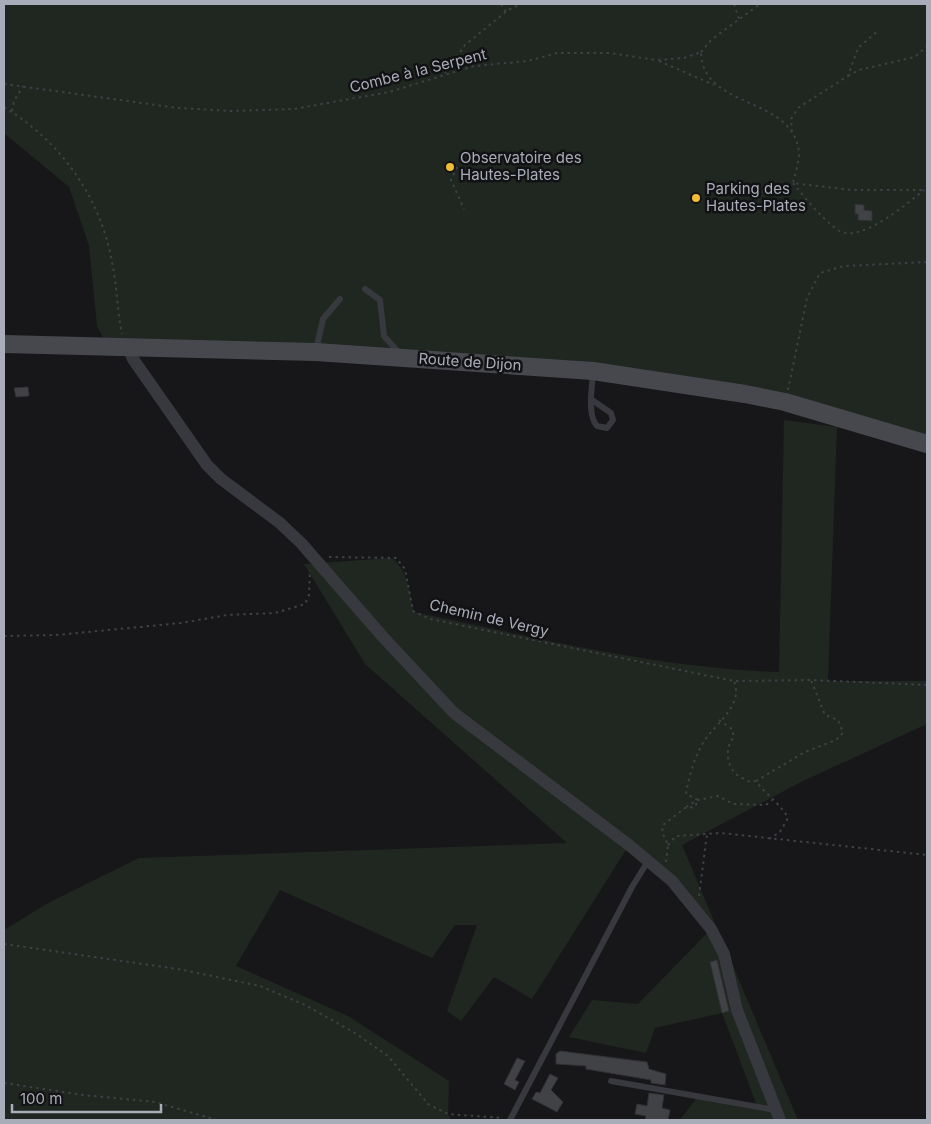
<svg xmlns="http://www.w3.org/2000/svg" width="931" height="1124" font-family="Inter,sans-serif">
	<rect width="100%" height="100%" fill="#171719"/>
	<g fill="#1f2720">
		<polygon points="4,4 927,4 927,437 754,391 106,343 97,326 89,246 69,187 4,133"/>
		<path d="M784 420 837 427 828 681H927V724L801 782 682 845 798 1120H680L698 1096 757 1106 722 1013 655 1028 646 1053 569 1037 592 1000 638 1004 711 929 629 845 532 999 494 977 461 1021 447 1011 477 925H455L432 958 280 890 236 966 348 1016 449 1081 448 1114 451 1120H4V930L48 903 139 858 567 843 365 664 304 564 392 558C408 571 410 593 414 612 534 637 656 668 779 672Z"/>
	</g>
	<g fill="#414246" stroke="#313135">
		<circle cx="450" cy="167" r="4.5"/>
		<polygon points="855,204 864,205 864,210 872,211 872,221 858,220 858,214 855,214"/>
		<polygon points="28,387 29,396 16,397 14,388"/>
		<polygon points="717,960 729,1011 722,1013 710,962"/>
		<polygon points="560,1051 647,1062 649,1069 666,1074 665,1085 651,1083 651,1080 586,1069 586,1066 556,1064 556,1054"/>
		<polygon points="517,1058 525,1061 515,1080 519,1082 515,1090 504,1084"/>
		<polygon points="550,1074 558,1078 551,1090 563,1102 557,1112 532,1099 536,1092 540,1093"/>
		<polygon points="649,1093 664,1095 662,1108 670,1110 668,1120 645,1120 646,1116 635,1114 637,1104 647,1106"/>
	</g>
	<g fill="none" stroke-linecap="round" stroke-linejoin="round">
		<g stroke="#3e4045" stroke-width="2" stroke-dasharray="2.5 4" stroke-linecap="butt">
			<polyline points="501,4 506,12"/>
			<polyline points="734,4 739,19"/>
			<polyline points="701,52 711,40 760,4"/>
			<polyline points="659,61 714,85"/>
			<polyline points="445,73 465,45 508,10 521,4"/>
			<polyline points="848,76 859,70 915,57 927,46"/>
			<path d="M4 84 178 108 231 111 294 109 389 92 474 66 528 61 557 53H610L656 60 684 58 701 52C702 110 794 95 799 153 799 162 795 174 793 183L851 190H927"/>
			<path d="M4 107C61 142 100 196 112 262 117 285 117 310 122 334"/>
			<polyline points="12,111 14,101 23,86"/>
			<polyline points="792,132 791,119 798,108 848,76 858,48 879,30"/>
			<polyline points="457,167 451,180 464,209"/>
			<path d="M762 192 793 183C806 199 821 218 838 230 859 245 908 203 924 190"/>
			<polyline points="788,390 807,298 820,273 844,266 927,262"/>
			<polyline points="329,557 396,558 405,569 413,611 430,619 734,681 811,680 927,685"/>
			<polyline points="4,636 56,635 181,623 227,615 275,613 305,604 309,595 310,570"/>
			<path d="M719 720 732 729 734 737C725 746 726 765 736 774 740 777 746 780 750 782L755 781"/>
			<polyline points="686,807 698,800 718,796 733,804 766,805 772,800"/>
			<path d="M769 839 780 832 788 818C780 803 766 795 756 781L805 752 836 740 843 733 838 720 825 715 811 680"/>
			<polyline points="668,845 676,836 721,833 927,855"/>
			<path d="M666 862 668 845 662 832 663 825 685 808 695 807 698 800 686 794C689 776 694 758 703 743 715 723 744 706 734 681"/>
			<polyline points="699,896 707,834"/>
			<polyline points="4,944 178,969 260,986 305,1005 355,1033 388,1056 428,1104 448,1114 502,1118"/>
			<polyline points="4,1083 83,1095 155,1102 217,1120"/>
		</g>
		<g stroke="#38393e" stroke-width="6">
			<polyline points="365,289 380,300 384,336 400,354"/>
			<polyline points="316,350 323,319 340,299"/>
			<path d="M592 400 611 413 613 420 607 428 597 426C587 415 592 388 593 373"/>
			<polyline points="611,1081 775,1110"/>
			<polyline points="510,1120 632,887 648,861"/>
		</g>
		<polyline stroke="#38393e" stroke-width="12" points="128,347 133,359 207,465 221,479 280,523 302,544 383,637 454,713 629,845 672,881 711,929 724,954 737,1010 780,1120"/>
		<polyline stroke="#46484e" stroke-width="18" points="4,344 316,352 593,371 745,394 785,402 927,444"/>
	</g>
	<g fill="#f2bb36" stroke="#121214" stroke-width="2">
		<circle cx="450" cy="167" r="5"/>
		<circle cx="696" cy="198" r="5"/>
	</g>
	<g text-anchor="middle" stroke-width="5" stroke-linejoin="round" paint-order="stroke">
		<g font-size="15" fill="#a9adb9" stroke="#121214">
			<text transform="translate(418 71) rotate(-14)" y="5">Combe à la Serpent</text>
			<text transform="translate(470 362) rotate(4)" y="5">Route de Dijon</text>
			<text transform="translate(489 618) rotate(13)" y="5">Chemin de Vergy</text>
		</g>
		<g font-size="15" fill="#a9adb9" stroke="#121214" text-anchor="start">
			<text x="460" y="163">Observatoire des<tspan x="460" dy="17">Hautes-Plates</tspan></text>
			<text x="706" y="194">Parking des<tspan x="706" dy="17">Hautes-Plates</tspan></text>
		</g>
	</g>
	<rect width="931" height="1124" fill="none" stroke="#a9adb9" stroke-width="10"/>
	<path d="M12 1104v8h149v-8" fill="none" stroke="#a9adb9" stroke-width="2.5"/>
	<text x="20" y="1104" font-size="15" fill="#a9adb9" stroke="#121214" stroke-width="4" paint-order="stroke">100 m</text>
</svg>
